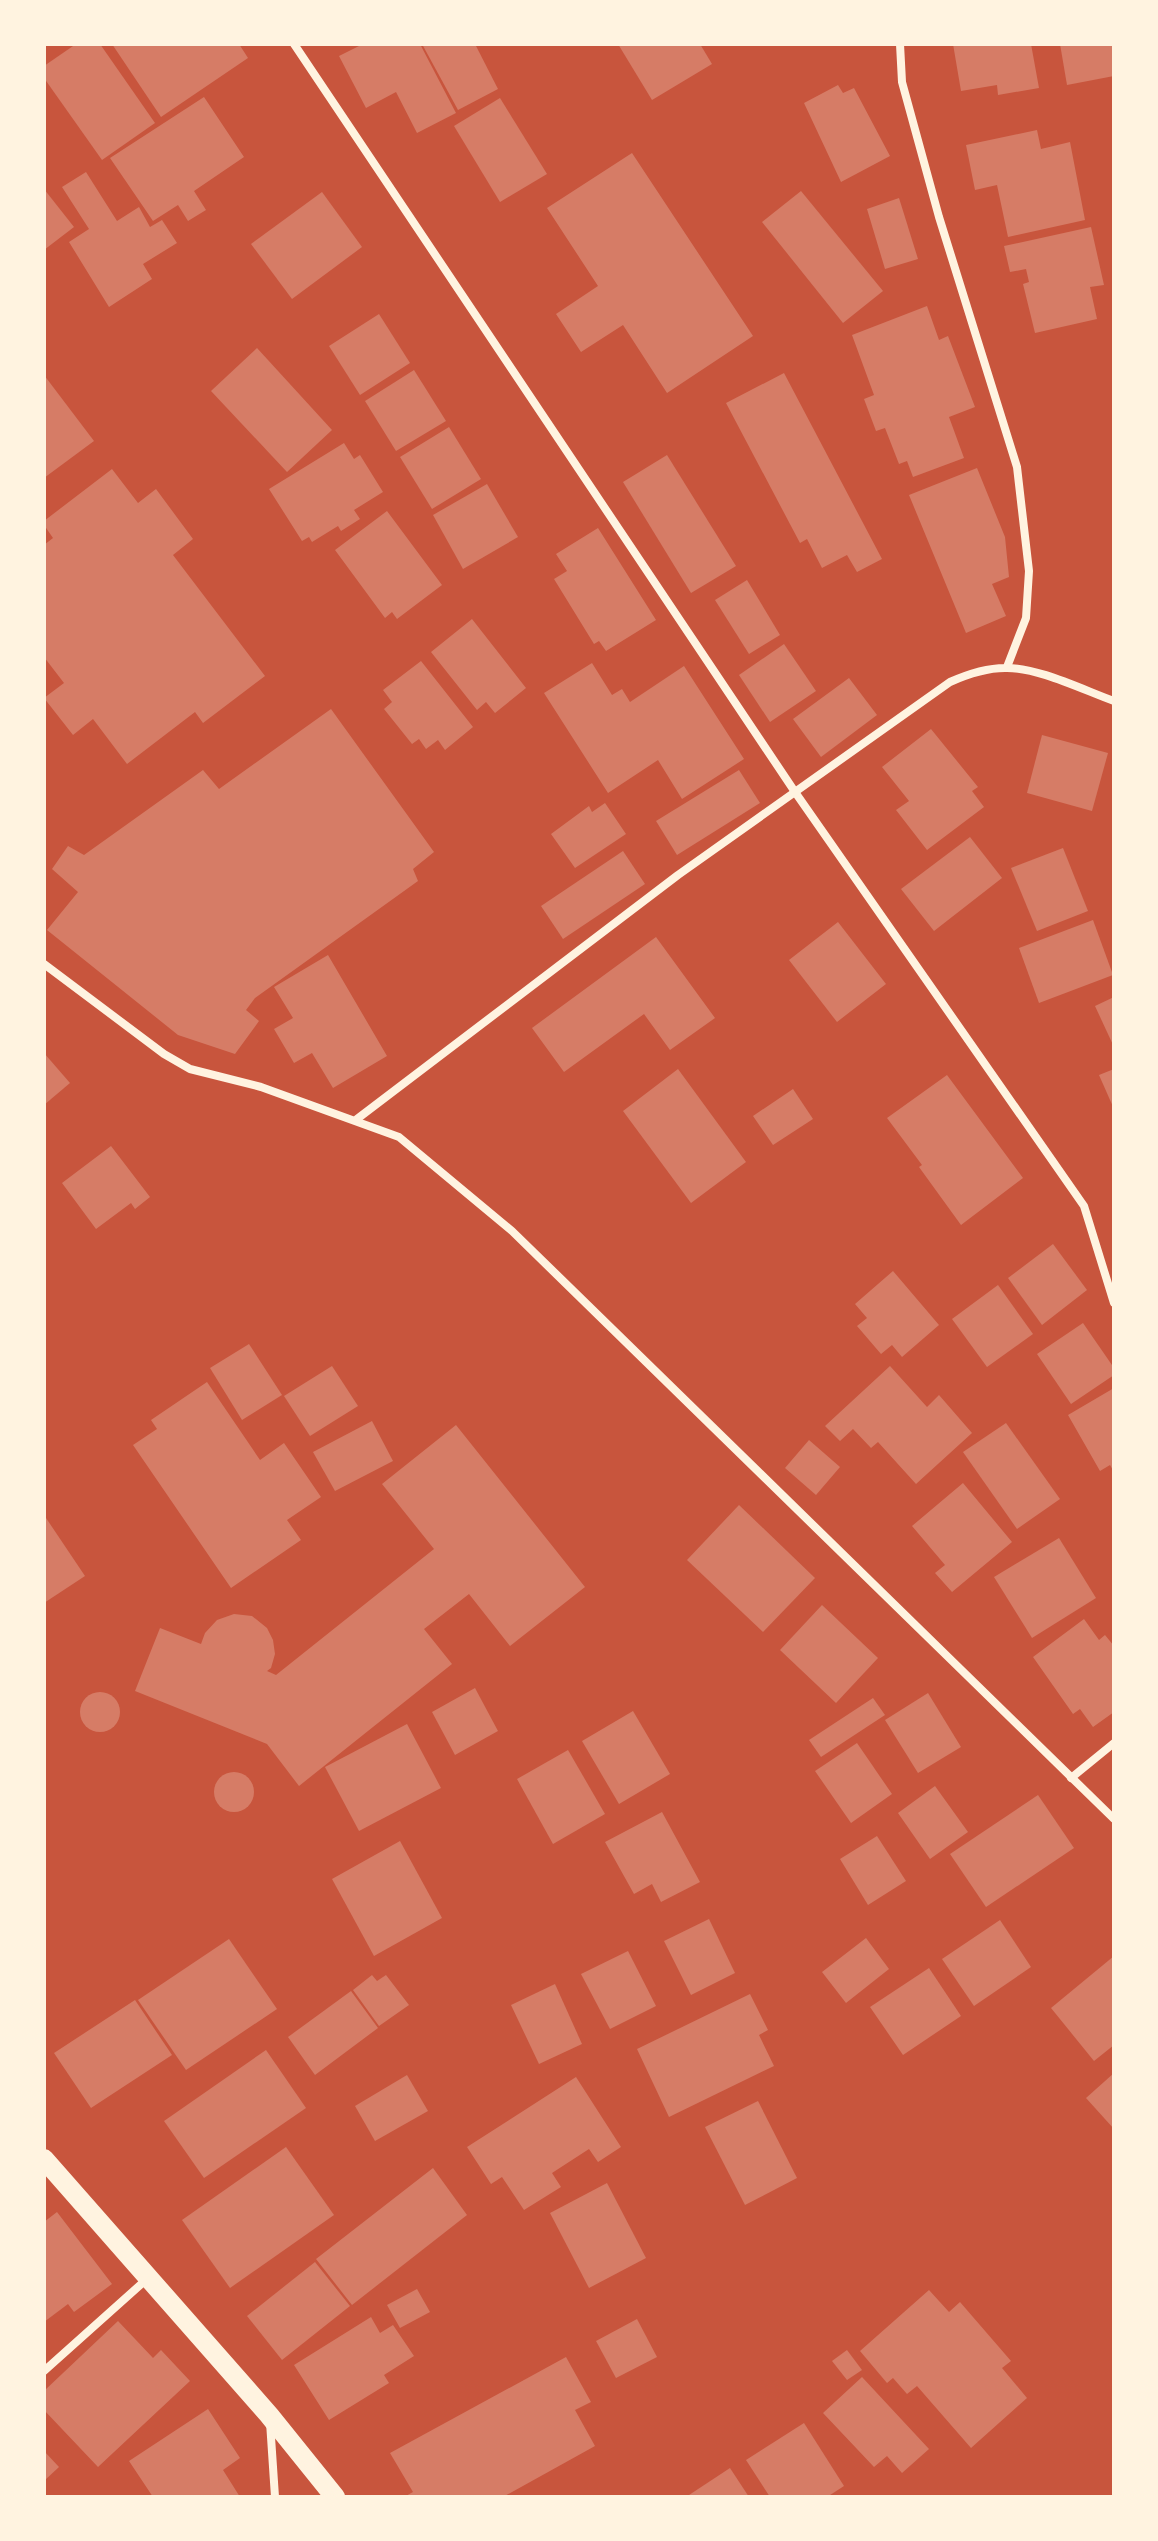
<svg xmlns="http://www.w3.org/2000/svg" width="1158" height="2541" font-family="'Roboto Condensed',sans-serif">
	<rect width="100%" height="100%" fill="#c8553d"/>
	<g fill="#d67c66">
		<polygon points="76,44 100,44 155,123 102,160 44,78 44,66"/>
		<polygon points="112,44 239,44 248,58 161,117"/>
		<polygon points="363,44 420,44 456,113 417,133 396,92 366,108 339,56"/>
		<polygon points="422,44 475,44 498,89 458,110"/>
		<polygon points="618,44 700,44 712,64 652,100"/>
		<polygon points="953,44 1031,44 1039,88 998,95 997,85 961,91"/>
		<polygon points="1060,44 1114,44 1114,76 1067,85"/>
		<polygon points="838,85 843,93 854,88 890,156 841,182 804,103"/>
		<polygon points="204,97 244,157 194,191 206,210 188,221 178,205 153,221 110,158"/>
		<polygon points="500,98 547,174 500,202 454,126"/>
		<polygon points="1037,130 1041,149 1070,142 1085,220 1008,237 997,185 975,190 966,145"/>
		<polygon points="632,153 753,336 667,393 623,325 581,352 556,314 598,286 547,208"/>
		<polygon points="86,172 117,221 139,207 150,227 162,220 177,243 143,264 152,279 109,307 69,242 89,229 62,187"/>
		<polygon points="44,189 74,227 44,250"/>
		<polygon points="801,191 883,291 843,323 762,222"/>
		<polygon points="322,192 362,247 292,299 251,244"/>
		<polygon points="899,198 918,259 885,269 867,209"/>
		<polygon points="1091,227 1104,285 1090,287 1097,319 1035,333 1023,284 1029,282 1026,269 1010,272 1004,246"/>
		<polygon points="927,306 939,340 948,336 975,407 949,417 964,458 913,477 907,461 899,464 885,428 876,431 864,399 874,395 852,335"/>
		<polygon points="379,314 410,363 360,395 329,346"/>
		<polygon points="257,348 332,430 287,472 211,391"/>
		<polygon points="414,370 446,421 396,451 365,401"/>
		<polygon points="784,373 882,559 857,572 847,555 822,568 807,539 800,543 726,403"/>
		<polygon points="44,375 94,441 44,478"/>
		<polygon points="449,427 481,479 432,509 400,457"/>
		<polygon points="344,443 354,459 360,455 383,492 354,510 360,519 341,531 338,526 312,542 309,537 302,541 269,489"/>
		<polygon points="667,455 736,566 691,593 623,482"/>
		<polygon points="977,468 1005,537 1009,577 992,584 1006,616 966,633 909,495"/>
		<polygon points="112,469 138,503 156,489 193,539 173,555 265,676 203,723 195,712 127,764 93,719 73,735 44,698 64,683 44,657 44,545 53,538 44,525 44,521"/>
		<polygon points="487,484 518,537 463,569 433,515"/>
		<polygon points="387,511 442,585 397,619 392,612 385,618 335,550"/>
		<polygon points="598,528 656,620 606,651 599,641 594,644 554,579 567,571 556,554"/>
		<polygon points="747,580 780,635 749,654 715,600"/>
		<polygon points="472,619 526,688 495,713 486,702 477,710 431,652"/>
		<polygon points="784,644 816,691 770,722 739,675"/>
		<polygon points="421,661 473,727 445,750 438,740 426,749 419,739 412,744 384,709 392,702 383,690"/>
		<polygon points="592,663 612,695 622,689 630,702 684,666 744,759 682,799 658,760 608,793 544,693"/>
		<polygon points="849,678 877,715 821,757 793,719"/>
		<polygon points="331,709 434,852 413,869 418,881 255,998 246,1010 259,1021 235,1054 178,1035 47,930 78,892 52,869 68,846 84,855 203,770 219,789"/>
		<polygon points="931,729 978,787 972,791 984,807 927,850 896,810 909,801 882,767"/>
		<polygon points="1042,735 1108,753 1092,811 1027,793"/>
		<polygon points="739,770 760,803 677,855 656,821"/>
		<polygon points="605,803 626,834 575,868 551,834 589,806 592,812"/>
		<polygon points="970,837 1002,878 934,931 901,889"/>
		<polygon points="1063,848 1088,911 1037,931 1011,868"/>
		<polygon points="623,851 645,884 563,939 541,906"/>
		<polygon points="1093,920 1113,975 1039,1003 1019,948"/>
		<polygon points="838,922 886,984 837,1022 789,960"/>
		<polygon points="656,937 715,1018 670,1050 644,1014 564,1072 532,1028"/>
		<polygon points="328,955 387,1056 333,1088 312,1053 294,1063 274,1029 293,1018 274,987"/>
		<polygon points="1114,997 1114,1047 1095,1006"/>
		<polygon points="44,1053 70,1083 44,1105"/>
		<polygon points="678,1069 746,1162 691,1203 623,1111"/>
		<polygon points="1114,1069 1114,1109 1099,1075"/>
		<polygon points="947,1075 1023,1178 961,1225 919,1167 922,1165 887,1118"/>
		<polygon points="793,1089 813,1119 773,1145 753,1116"/>
		<polygon points="111,1146 150,1197 135,1209 131,1203 96,1229 62,1183"/>
		<polygon points="1053,1244 1087,1290 1042,1325 1008,1278"/>
		<polygon points="893,1271 939,1325 902,1357 892,1345 881,1354 857,1326 867,1318 855,1304"/>
		<polygon points="998,1285 1033,1334 987,1367 952,1319"/>
		<polygon points="1083,1323 1114,1368 1114,1375 1071,1404 1037,1354"/>
		<polygon points="249,1344 282,1395 242,1420 210,1368"/>
		<polygon points="332,1366 358,1406 310,1436 284,1396"/>
		<polygon points="890,1366 927,1407 939,1395 972,1433 916,1484 878,1442 871,1448 853,1429 840,1441 825,1426"/>
		<polygon points="207,1382 260,1460 284,1443 321,1497 287,1520 301,1540 231,1588 133,1445 157,1429 151,1420"/>
		<polygon points="1114,1388 1114,1472 1110,1465 1100,1471 1068,1415"/>
		<polygon points="372,1421 393,1461 335,1491 313,1452"/>
		<polygon points="1006,1423 1060,1499 1017,1529 963,1452"/>
		<polygon points="456,1425 585,1587 510,1646 469,1594 424,1629 452,1664 299,1786 267,1744 135,1691 160,1628 201,1644 205,1633 217,1620 234,1614 252,1616 267,1628 273,1640 275,1654 271,1668 267,1671 276,1675 434,1549 382,1484"/>
		<polygon points="809,1440 840,1467 816,1495 785,1468"/>
		<polygon points="963,1483 1012,1542 952,1592 935,1573 945,1565 912,1526"/>
		<polygon points="739,1505 815,1578 763,1632 687,1560"/>
		<polygon points="44,1515 85,1576 44,1603"/>
		<polygon points="1059,1538 1096,1598 1032,1638 994,1577"/>
		<polygon points="822,1605 878,1658 836,1703 780,1650"/>
		<polygon points="1084,1619 1099,1640 1105,1635 1114,1646 1114,1712 1093,1727 1080,1709 1073,1714 1033,1657"/>
		<polygon points="475,1688 498,1731 455,1755 432,1712"/>
		<circle cx="100" cy="1712" r="20"/>
		<polygon points="928,1693 961,1747 918,1773 885,1720"/>
		<polygon points="873,1698 885,1715 821,1757 809,1740"/>
		<polygon points="633,1711 670,1774 619,1804 582,1741"/>
		<polygon points="407,1724 441,1788 359,1831 325,1767"/>
		<polygon points="857,1743 892,1794 851,1823 815,1771"/>
		<polygon points="568,1750 605,1814 553,1844 517,1779"/>
		<circle cx="234" cy="1792" r="20"/>
		<polygon points="935,1786 968,1832 930,1859 898,1813"/>
		<polygon points="1038,1795 1074,1848 986,1907 950,1854"/>
		<polygon points="662,1812 700,1882 661,1902 652,1884 634,1894 605,1842"/>
		<polygon points="877,1836 906,1881 868,1905 840,1859"/>
		<polygon points="400,1841 442,1918 374,1956 332,1879"/>
		<polygon points="709,1919 735,1973 691,1995 664,1941"/>
		<polygon points="1000,1920 1031,1967 974,2006 942,1959"/>
		<polygon points="866,1938 889,1969 846,2003 822,1972"/>
		<polygon points="229,1939 277,2009 186,2070 138,2000"/>
		<polygon points="628,1951 656,2006 610,2029 581,1974"/>
		<polygon points="1114,1956 1114,2045 1094,2061 1051,2008"/>
		<polygon points="929,1968 961,2016 903,2055 870,2007"/>
		<polygon points="372,1975 377,1981 386,1975 409,2005 379,2026 353,1990"/>
		<polygon points="555,1984 582,2044 539,2064 511,2005"/>
		<polygon points="351,1991 378,2028 315,2075 288,2037"/>
		<polygon points="750,1994 768,2030 759,2035 774,2066 669,2117 637,2049"/>
		<polygon points="135,2000 172,2055 91,2108 54,2053"/>
		<polygon points="266,2050 306,2108 204,2178 164,2121"/>
		<polygon points="1114,2073 1114,2129 1086,2098"/>
		<polygon points="407,2075 428,2111 375,2141 355,2106"/>
		<polygon points="576,2077 621,2147 598,2162 589,2149 552,2173 561,2187 524,2210 502,2177 491,2184 467,2147"/>
		<polygon points="758,2101 797,2178 745,2205 705,2127"/>
		<polygon points="286,2147 334,2215 230,2288 182,2220"/>
		<polygon points="433,2168 467,2215 352,2305 316,2259"/>
		<polygon points="607,2183 646,2258 589,2288 550,2213"/>
		<polygon points="57,2212 112,2284 74,2312 68,2304 44,2322 44,2222"/>
		<polygon points="315,2262 350,2306 282,2360 247,2316"/>
		<polygon points="417,2289 430,2312 400,2328 387,2305"/>
		<polygon points="929,2290 949,2312 960,2302 1011,2361 1002,2368 1027,2398 971,2448 917,2386 907,2394 893,2378 887,2383 860,2351"/>
		<polygon points="371,2317 380,2333 393,2325 414,2356 384,2375 389,2383 329,2420 294,2365"/>
		<polygon points="637,2319 657,2357 616,2378 596,2341"/>
		<polygon points="118,2321 153,2358 161,2350 190,2381 98,2467 44,2410 44,2391"/>
		<polygon points="847,2350 862,2370 847,2380 832,2361"/>
		<polygon points="566,2357 591,2402 575,2410 595,2446 503,2497 404,2497 413,2492 390,2453"/>
		<polygon points="862,2377 929,2449 902,2473 887,2456 874,2467 823,2413"/>
		<polygon points="208,2409 240,2458 223,2470 240,2497 153,2497 129,2461"/>
		<polygon points="804,2423 844,2486 827,2497 770,2497 746,2460"/>
		<polygon points="44,2451 59,2467 44,2481"/>
		<polygon points="730,2468 749,2497 686,2497"/>
	</g>
	<g fill="none" stroke-linecap="round" stroke-linejoin="round">
		<g stroke="#fff3e0" stroke-width="8">
			<polyline points="294,44 795,792 1084,1206 1114,1303"/>
			<polyline points="900,44 902,82 939,217 1017,467 1029,571 1026,618 1007,667"/>
			<polyline points="44,964 164,1054 190,1069 261,1087 399,1137 512,1231 1114,1819"/>
			<path d="M357 1119 678 875 950 682C968 674 986 668 1005 668 1038 667 1083 690 1114 701"/>
			<polyline points="1071,1778 1114,1743"/>
			<polyline points="44,2371 148,2278"/>
			<polyline points="270,2422 275,2497"/>
		</g>
		<polyline stroke="#fff3e0" stroke-width="20" points="44,2159 269,2415 335,2497"/>
	</g>
	<rect width="1158" height="2541" fill="none" stroke="#fff3e0" stroke-width="92"/>
</svg>
